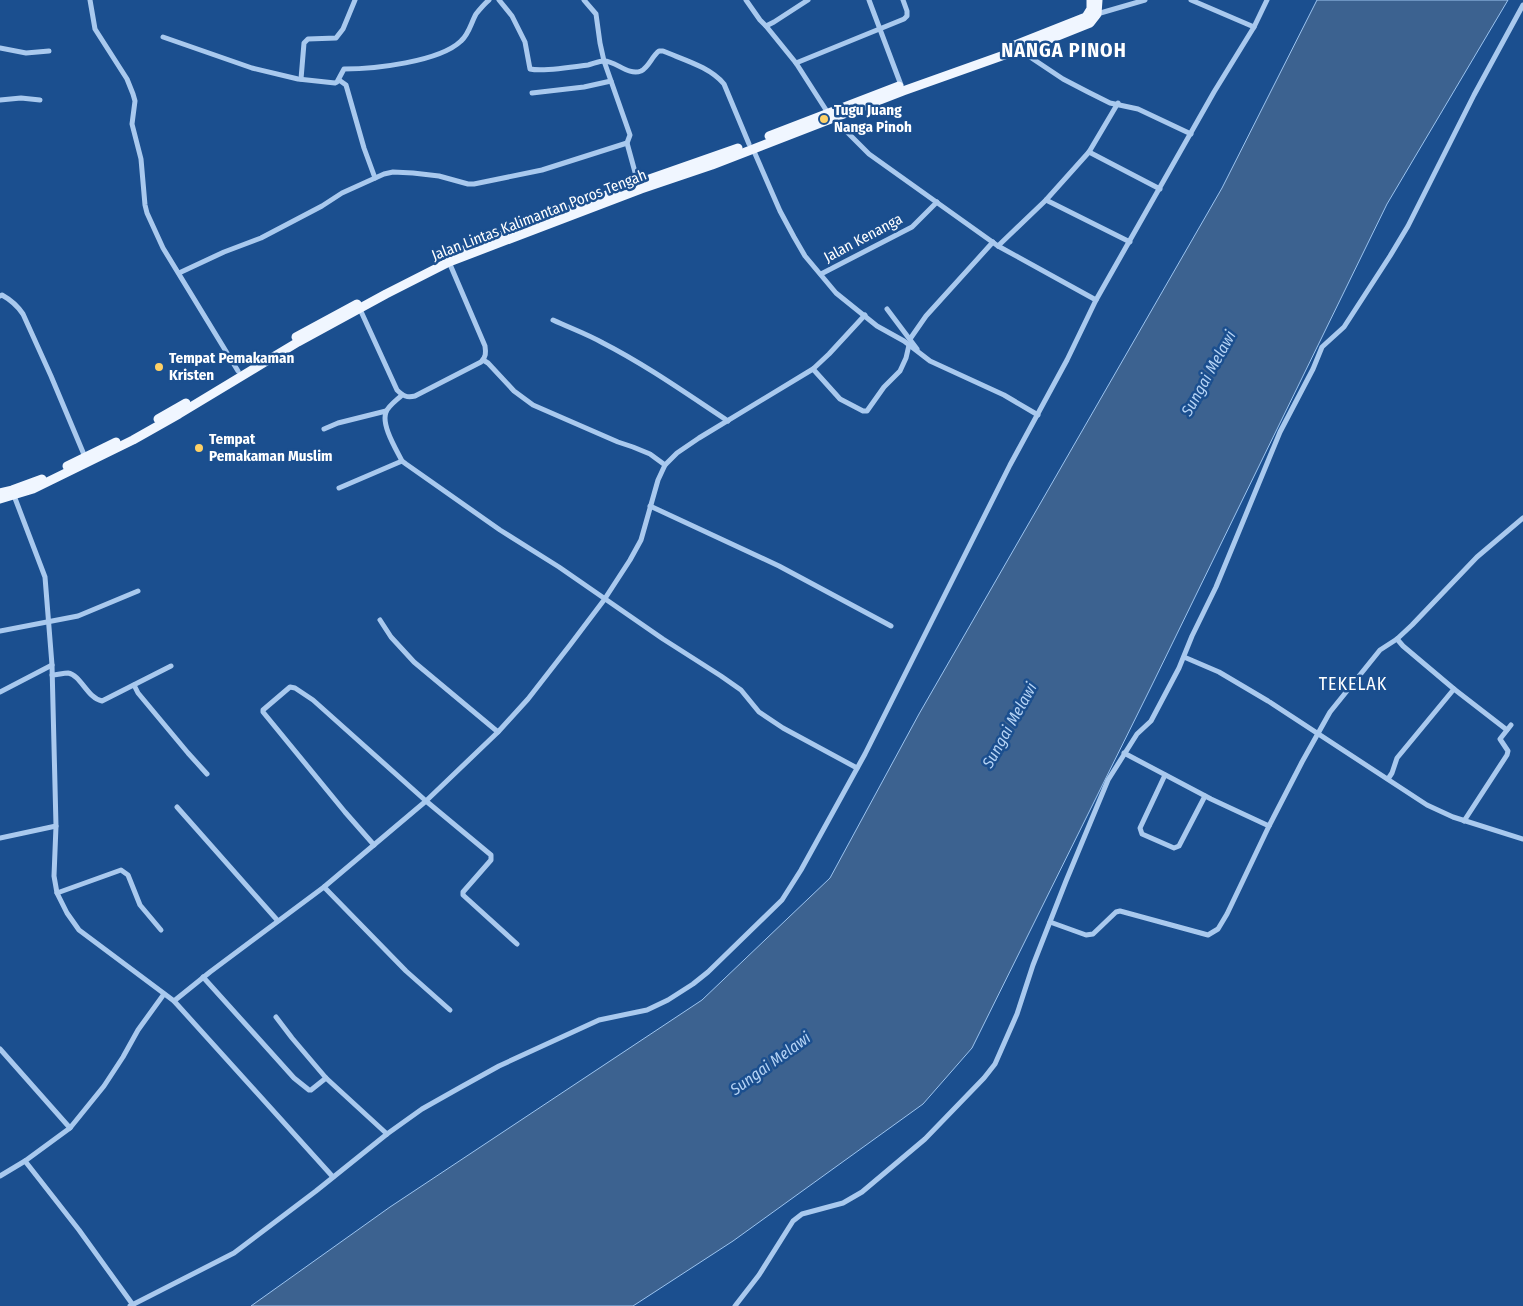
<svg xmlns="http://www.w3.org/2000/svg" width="1523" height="1306" font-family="'Fira Sans Condensed',sans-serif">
	<rect width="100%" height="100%" fill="#1b4f8f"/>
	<polygon fill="#3c6290" stroke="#9cc4f0" points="1317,0 1508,0 1387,204 1152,685 972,1048 923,1104 733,1241 633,1306 251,1306 390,1207 702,1000 830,878 919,714 1222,188"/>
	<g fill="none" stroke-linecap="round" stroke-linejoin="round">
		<g stroke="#a9c9ee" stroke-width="5">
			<polyline points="90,0 95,29 127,79 133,94 135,101 132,124 141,159 145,205 147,213 163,248 238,371"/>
			<path d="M499 0 512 16 525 42 530 69C543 72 574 67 588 65 593 64 599 61 604 61 616 61 628 76 641 71 649 67 652 56 659 51H663C684 60 710 67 724 84L749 144"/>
			<polyline points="746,0 760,20 766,26 774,22 808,0"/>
			<polyline points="869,0 901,85"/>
			<polyline points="1191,0 1254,27"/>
			<polyline points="1097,14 1145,0"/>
			<polyline points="766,26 796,63 828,113 869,154 998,246 1096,300"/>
			<path d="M163 37 252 68 298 79 335 83 337 82 344 69C374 69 439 62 461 41 469 34 471 23 476 14 480 9 484 4 489 0"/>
			<polyline points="0,48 26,53 49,51"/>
			<polyline points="1018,49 1063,79 1088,92 1110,103 1138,109 1191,134"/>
			<polyline points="796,63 904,19 907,16 907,11 903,0"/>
			<polyline points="301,79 304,43 308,39 336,38 343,29 355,0"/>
			<polyline points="339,80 346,85 364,148 375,178"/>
			<polyline points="532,93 584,87 611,81"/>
			<polyline points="0,100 21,98 40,100"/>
			<polyline points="627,143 638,183"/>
			<polyline points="753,149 780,211 794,237 805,256 836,293 877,326 904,341 930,361 1004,395 1038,415"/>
			<polyline points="1089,152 1160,189"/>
			<polyline points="1046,200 1130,242"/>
			<polyline points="998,246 1046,200 1089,152 1118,103"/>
			<polyline points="179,273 224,252 261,238 322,206 342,193 384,174 393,172 413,173 439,176 468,184 474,184 542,170 627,143 630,135 604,61 600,43 596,14 584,0"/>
			<polyline points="821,274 912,227 937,202"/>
			<path d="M0 296 2 295C11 300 17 305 23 314L51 376 85 457"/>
			<path d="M359 307 397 390C403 396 407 398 415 396L481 362C486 357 486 353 485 346L449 262"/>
			<polyline points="887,309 917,349"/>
			<path d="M553 320C570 328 587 334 603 343 646 365 687 394 728 421"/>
			<polyline points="910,339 926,316 993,242"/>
			<polyline points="483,360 488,363 514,391 533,405 618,442 633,447 650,454 665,465"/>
			<polyline points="813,369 840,399 863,411 867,411 884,387 900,371 906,358 909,345"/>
			<path d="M402 395C397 400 389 405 386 412 381 425 396 449 402 461L406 464 500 530 559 567 663 639 721 676 741 690 759 712 783 728 857 768"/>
			<polyline points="324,429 338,423 386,411"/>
			<polyline points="339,488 402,461"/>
			<polyline points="13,493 45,577 52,665 56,826 54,876 57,893 67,913 79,930 174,1001 333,1177"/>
			<polyline points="650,506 779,566 891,626"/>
			<polyline points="380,620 391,637 414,662 498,732"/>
			<polyline points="0,631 78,616 138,591"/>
			<polyline points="1184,657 1219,672 1268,701 1427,805 1453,817 1523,839"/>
			<path d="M52 675C57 675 63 673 68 673 81 675 87 698 102 701L171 666"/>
			<polyline points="134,685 138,693 188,753 207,774"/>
			<polyline points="1454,689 1507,730"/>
			<polyline points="0,692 52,665"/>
			<polyline points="1124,753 1211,799 1269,826"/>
			<polyline points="1165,775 1140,828 1142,834 1174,848 1179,846 1205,796"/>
			<polyline points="1388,779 1392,773 1397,758 1454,689 1403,646 1397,639"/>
			<polyline points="177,807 278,921"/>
			<polyline points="1464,821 1507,755 1508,751 1500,739 1511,725"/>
			<polyline points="0,838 56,826"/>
			<polyline points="374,845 345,812 263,712 263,710 290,687 295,688 313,700 426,801 491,855 491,860 463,892 463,895 517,944"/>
			<polyline points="324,887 406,971 450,1010"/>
			<polyline points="57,893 121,870 128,875 140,905 161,930"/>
			<polyline points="1050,922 1086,935 1093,934 1116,912 1120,911 1208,935 1218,929 1227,914 1269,826 1302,762 1330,712 1380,650 1397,639 1412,625 1477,557 1523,518"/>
			<polyline points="203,977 294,1078 309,1090 311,1090 326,1078"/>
			<polyline points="174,1001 210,972 324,887 426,801 498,732 528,699 570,645 604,600 630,560 641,540 658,480 665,465 677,453 699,438 813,369 829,354 865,315"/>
			<polyline points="276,1017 292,1038 326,1078 387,1134"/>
			<polyline points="0,1049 70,1128"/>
			<polyline points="25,1161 79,1230 133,1305"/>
			<polyline points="0,1176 25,1161 70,1128 104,1086 123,1057 138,1030 164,994"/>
			<polyline points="130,1306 234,1253 316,1191 387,1134 422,1109 461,1087 499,1066 599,1020 647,1010 668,1000 693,984 708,972 782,900 801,870 865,754 1010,465 1067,360 1096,300 1214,92 1254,27 1267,0"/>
			<polyline points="735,1306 759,1275 793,1221 802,1214 843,1203 862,1192 925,1139 984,1078 995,1064 1017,1014 1033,965 1066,881 1108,780 1137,734 1151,721 1179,668 1192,636 1216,587 1280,432 1313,369 1322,347 1344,327 1390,256 1408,226 1474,95 1523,5"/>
		</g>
		<g stroke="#f0f6ff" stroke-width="9">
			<polyline points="1015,45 1086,17 1091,9 1091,0"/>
			<polyline points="769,136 899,86"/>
			<polyline points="448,256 638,183 738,148"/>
			<polyline points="296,337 357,304"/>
			<polyline points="158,419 186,403"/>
			<polyline points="67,466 116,442"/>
			<polyline points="0,493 12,490 42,479"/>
			<polyline points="0,499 33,489 133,440 179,414 298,342 386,294 449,262 641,189 712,165 903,91 1055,37 1090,23 1097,14 1098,0"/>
		</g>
	</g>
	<g fill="#ffd166" stroke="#1b4f8f" stroke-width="2">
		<circle cx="824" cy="119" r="5"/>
		<circle cx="159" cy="367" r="5"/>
		<circle cx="199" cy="448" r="5"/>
	</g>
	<g text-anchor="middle" stroke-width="5" stroke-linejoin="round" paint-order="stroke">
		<g font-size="15" font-weight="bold" fill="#fff" stroke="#1b4f8f" text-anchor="start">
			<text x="834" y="115">Tugu Juang<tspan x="834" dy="17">Nanga Pinoh</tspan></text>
			<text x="169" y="363">Tempat Pemakaman<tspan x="169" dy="17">Kristen</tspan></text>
			<text x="209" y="444">Tempat<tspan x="209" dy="17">Pemakaman Muslim</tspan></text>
		</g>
		<g font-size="15" fill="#fff" stroke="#1b4f8f">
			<text transform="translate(539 215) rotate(-21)" y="5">Jalan Lintas Kalimantan Poros Tengah</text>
			<text transform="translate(863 238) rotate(-28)" y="5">Jalan Kenanga</text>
		</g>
		<g font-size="16" font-style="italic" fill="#b5d3f5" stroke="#1b4f8f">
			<text transform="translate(1208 373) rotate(-61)" y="6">Sungai Melawi</text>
			<text transform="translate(1009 725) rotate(-61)" y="6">Sungai Melawi</text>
			<text transform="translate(770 1063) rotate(-36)" y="6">Sungai Melawi</text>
		</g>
		<g font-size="18" letter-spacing="1" fill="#fff" stroke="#1b4f8f">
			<text x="1353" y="690">TEKELAK</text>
		</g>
		<g font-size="20" font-weight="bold" letter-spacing="1" fill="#fff" stroke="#1b4f8f">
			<text x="1064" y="57">NANGA PINOH</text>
		</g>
	</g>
</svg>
